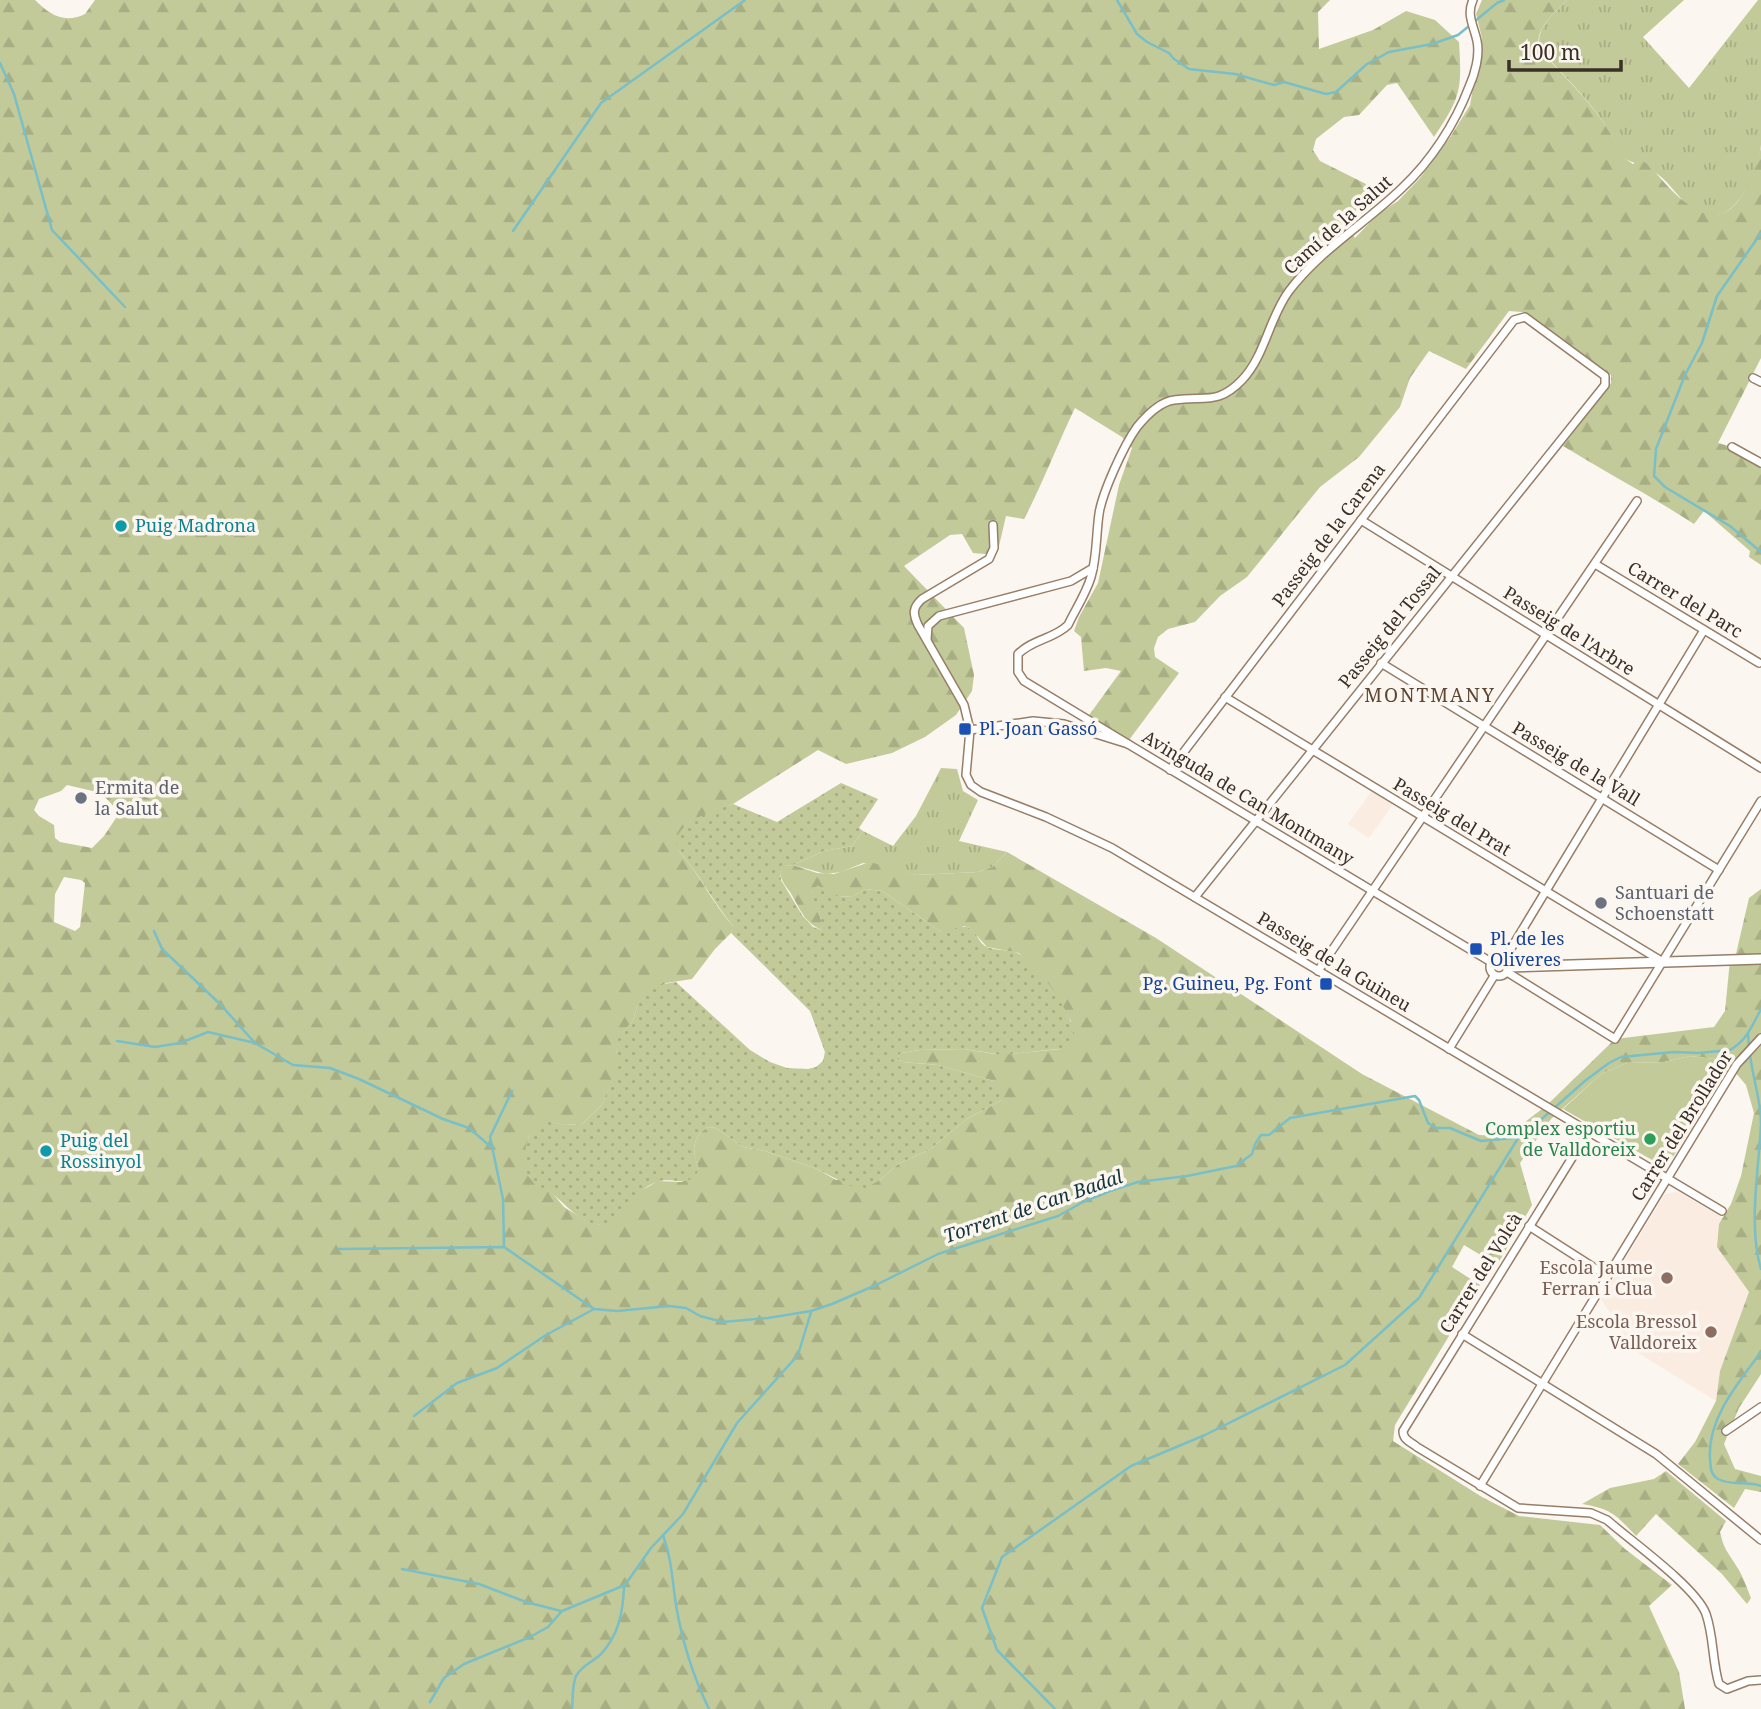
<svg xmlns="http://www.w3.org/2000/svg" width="1761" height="1709" font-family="'Noto Serif',serif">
	<defs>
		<pattern id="grass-tufts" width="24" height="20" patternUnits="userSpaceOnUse" patternTransform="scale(1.75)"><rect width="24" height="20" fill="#c3ca99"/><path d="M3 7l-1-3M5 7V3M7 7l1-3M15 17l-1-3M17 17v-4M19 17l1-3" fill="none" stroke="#a8ae84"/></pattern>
		<pattern id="forest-firs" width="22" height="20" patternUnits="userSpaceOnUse" patternTransform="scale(1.75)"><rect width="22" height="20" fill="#c3ca99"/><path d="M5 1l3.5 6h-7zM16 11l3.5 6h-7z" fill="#a8ae84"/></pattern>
		<pattern id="park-dots" width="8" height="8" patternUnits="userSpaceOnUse" patternTransform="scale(1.75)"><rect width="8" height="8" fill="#c3ca99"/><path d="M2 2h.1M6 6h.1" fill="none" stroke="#a8ae84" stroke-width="1.8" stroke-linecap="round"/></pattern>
	</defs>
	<rect width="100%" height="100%" fill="#fcf6f1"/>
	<g fill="#faece0">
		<polygon points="1372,791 1393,804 1369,838 1348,824"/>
		<polygon points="1678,1192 1723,1218 1719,1224 1717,1247 1749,1292 1720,1371 1716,1401 1635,1351 1601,1299 1665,1194"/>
	</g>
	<g fill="url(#grass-tufts)">
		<path d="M1567 0H1684L1643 37 1689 88 1758 0H1761C1761 48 1761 97 1761 145 1759 169 1738 221 1708 215 1681 209 1673 182 1654 172 1644 165 1631 163 1620 156 1609 117 1566 79 1540 49 1535 27 1553 15 1567 0Z"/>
		<polygon points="941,768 957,769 963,791 978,800 959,841 1007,852 992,867 978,872 916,875 863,863 841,872 826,874 793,865 824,851 852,846 863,831 893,846 916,816"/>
	</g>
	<g fill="url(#forest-firs)" fill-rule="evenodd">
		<path d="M0 0H35C50 15 64 24 85 14L95 0H1330L1318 12 1319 49 1373 30 1406 11 1435 20 1459 42C1462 90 1461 97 1434 137L1397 83 1387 85 1359 115 1344 117 1316 139 1313 150 1320 161 1368 185 1372 193 1345 223 1355 238 1379 213 1398 201 1420 178 1451 136 1470 105 1482 38 1476 14 1482 0H1567C1553 15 1535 27 1539 49 1566 79 1608 117 1621 156L1633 164 1640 160 1646 163C1659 175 1670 191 1685 202 1732 240 1750 185 1761 148V358L1718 443 1732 447 1761 463V565L1749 557 1750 551 1704 511 1694 524C1651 496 1607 473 1563 446L1611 383V375L1522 312 1509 311 1466 369 1429 351 1410 378 1400 407 1359 457 1320 487 1247 577 1220 596 1195 622 1168 629 1158 637 1154 648 1155 657 1179 673 1129 740 1116 736 1087 718 1121 671 1106 668 1084 671 1081 637 1074 631 1079 617 1098 583 1119 485 1132 448 1122 437 1075 408C1057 445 1043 483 1024 519L1006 516 999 546 985 554 973 553 962 534 950 535 904 566 964 628 974 675 972 691 956 715 925 737 892 753 846 764 818 750 733 804 702 817 678 850C699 873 712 903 733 926L731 933 715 949 692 979 666 983 637 1006 633 1021 623 1032 616 1050 620 1065 601 1106 582 1124 565 1125 550 1122 529 1136 525 1161 529 1177 554 1195 564 1207 585 1220 600 1225 628 1206 639 1192 658 1181 682 1182 699 1169C692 1153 691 1137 708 1127L716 1128 743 1147 765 1151 817 1169 836 1180H880L898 1164 929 1150 967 1119 1002 1100 994 1081 938 1065 903 1062 896 1059 901 1053 920 1050 964 1049 995 1054H1010L1060 1049 1071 1021 1044 979 1019 953 987 947 970 928 964 926 949 932H941L882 891 866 889 853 896 838 897 812 891 822 923V930C803 922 800 908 790 892 785 885 781 881 780 872L784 866 793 865 817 873 834 874 870 862 916 875 978 872 992 867 1007 852 1156 938 1362 1074 1479 1135 1503 1136 1517 1128 1546 1106 1615 1039 1714 1027 1725 1011 1730 960 1736 954 1749 898 1761 889V1374L1739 1408 1724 1444 1735 1469 1761 1476V1492L1745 1489 1734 1508 1678 1464 1695 1442 1716 1401 1720 1371 1749 1292 1717 1247 1719 1224 1731 1204 1741 1176 1754 1113 1746 1085 1735 1072 1715 1059 1690 1056 1664 1062 1627 1063 1601 1074 1551 1119 1520 1163 1532 1205 1497 1265 1464 1245 1452 1267 1480 1285 1395 1425 1393 1441 1482 1497 1519 1516 1600 1525 1625 1549 1672 1585 1649 1606 1679 1672 1685 1709H0ZM67 785 101 793 118 811V815L104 836 92 848 60 842 55 838 54 825 39 816 34 810 39 799 61 791ZM64 877 81 880 85 883 80 927 75 931 54 922 55 894Z"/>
		<path d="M1666 1471 1726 1521 1720 1532C1724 1550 1728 1552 1737 1567 1743 1576 1747 1588 1751 1598L1747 1604 1722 1574 1656 1514 1636 1536C1616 1515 1612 1509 1582 1504L1610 1488 1654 1479Z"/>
	</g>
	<path fill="url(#park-dots)" d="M841 783 878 799 859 828 863 831 852 846 824 851 793 865 785 866 780 872 781 880 802 915 813 927 822 930C823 916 813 904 812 891L817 885 838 897 853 896 866 889 882 891 941 932C950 932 958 925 967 927 977 930 977 941 985 946 996 952 1011 948 1021 955 1040 967 1081 1023 1074 1045L1067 1048 1003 1055 964 1049 920 1050 901 1053 896 1059 903 1062 938 1065 994 1081 1006 1093 1002 1100 967 1119 929 1150 898 1164 880 1180 866 1188 850 1186 817 1169 765 1151 743 1147 716 1128 708 1127C691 1137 692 1153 699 1169 690 1190 673 1176 657 1182 631 1190 628 1223 605 1225 584 1226 569 1208 555 1196 547 1189 535 1186 529 1177 519 1161 527 1128 543 1120L565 1125 582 1124 601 1106 619 1065 616 1050 618 1037 633 1021 639 998 651 986 676 982 750 1050 770 1062 787 1068 808 1069 816 1067 823 1061 825 1052 810 1011 731 933 733 926C713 902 699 873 678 850 668 823 714 811 733 804L777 822Z"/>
	<polygon fill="#c3ca99" points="1690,1056 1715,1059 1729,1068 1666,1168 1563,1109 1601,1074 1627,1063 1664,1062"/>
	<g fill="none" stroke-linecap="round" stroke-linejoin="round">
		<g stroke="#7abec6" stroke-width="2.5">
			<polyline points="1117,0 1137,34 1147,42 1169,53 1174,59 1189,69 1235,74 1274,85 1284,82 1326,94 1336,92 1367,64 1389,52 1432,44 1458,35 1497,3 1504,0"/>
			<polyline points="0,63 14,94 52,230 125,307"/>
			<polyline points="513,231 601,103 745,0"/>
			<polyline points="1761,233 1717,296 1702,343 1685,375 1656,449 1654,476 1665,487 1730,526 1761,552"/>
			<polyline points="154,931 162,949 220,1004 255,1043"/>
			<polyline points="1748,1034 1749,1048"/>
			<polyline points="117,1041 155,1047 180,1043 208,1032 255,1043 293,1065 330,1068 359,1079 443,1119 469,1128 491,1147"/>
			<path d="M1750 1055C1753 1079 1761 1100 1761 1124 1759 1168 1748 1227 1761 1269"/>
			<polyline points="504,1246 503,1199 490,1137 512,1091"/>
			<path d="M339 1249 504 1247 594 1309 617 1311 669 1306 686 1308 700 1316 723 1322 768 1318 811 1311 832 1304 876 1285 938 1254 1058 1216 1083 1202 1110 1191 1138 1182 1187 1176 1236 1166 1252 1154 1255 1144 1261 1135H1269L1290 1118 1415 1096 1419 1100 1428 1123 1436 1128H1450L1481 1141 1513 1138 1536 1124 1586 1080 1609 1063 1621 1057 1674 1052 1699 1053 1730 1050C1747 1040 1752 1026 1761 1009"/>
			<path d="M1761 1352C1738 1383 1707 1419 1710 1459 1711 1468 1710 1474 1718 1479 1731 1486 1747 1481 1761 1486"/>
			<polyline points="414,1416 457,1383 497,1368 546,1335 594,1309"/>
			<path d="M663 1535C672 1561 672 1578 676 1605 682 1641 693 1676 709 1709"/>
			<polyline points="402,1569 479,1584 526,1602 561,1611"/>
			<polyline points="430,1702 444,1678 464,1664 530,1637 548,1627 562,1611 625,1585 651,1548 683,1514 737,1423 798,1355 811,1312"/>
			<path d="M572 1709C573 1699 572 1685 576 1676 582 1665 593 1662 601 1654 619 1635 623 1611 624 1587"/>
			<polyline points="1055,1709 997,1650 982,1608 1002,1557 1131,1466 1205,1435 1345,1365 1419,1298 1520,1135"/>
		</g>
		<g stroke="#977e67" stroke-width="10">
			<g id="minor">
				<polyline points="1753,378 1761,382"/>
				<polyline points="1732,447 1761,463"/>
				<polyline points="1361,520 1761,768"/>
				<path d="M993 525 994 548 989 559 922 599C912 608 913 614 918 625L964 705 970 730 966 775 971 785 981 792 1046 817 1112 848 1722 1211"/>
				<polyline points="1595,564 1759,663"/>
				<polyline points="927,639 928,626 939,616 1071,581 1093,568"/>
				<polyline points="1381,663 1719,870"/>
				<polyline points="1225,697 1663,962"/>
				<polyline points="970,730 1033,721 1064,724 1128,744 1491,962"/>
				<path d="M1128 744 1024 681 1018 672V654C1033 639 1054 639 1068 625 1075 610 1086 594 1091 577 1097 557 1096 535 1099 514 1102 493 1124 445 1137 427 1146 416 1159 402 1174 400 1204 395 1217 406 1242 380 1265 356 1269 318 1289 291 1320 250 1366 223 1402 188 1431 161 1455 124 1469 87 1475 74 1480 55 1477 41 1474 26 1466 15 1473 0"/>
				<polyline points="1170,770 1514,320 1525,317 1605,376 1605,385 1195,897"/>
				<circle cx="1499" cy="967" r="9"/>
				<polyline points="1504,960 1704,630"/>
				<polyline points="1318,971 1637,501"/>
				<polyline points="1507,972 1615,1039 1761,801"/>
				<polyline points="1449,1049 1494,976"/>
				<path d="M1588 1132 1403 1431C1403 1440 1411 1442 1417 1447L1518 1508 1591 1513 1607 1520C1631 1541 1696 1587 1706 1614 1714 1637 1712 1661 1719 1684L1727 1689 1748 1681 1761 1680"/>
				<polyline points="1529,1226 1607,1276"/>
				<polyline points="1462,1334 1656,1454 1761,1540"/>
				<polyline points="1726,1431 1761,1407"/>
				<polyline points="1480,1486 1737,1064 1761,1038"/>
			</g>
		</g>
		<g stroke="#977e67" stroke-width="12">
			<polyline id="tertiary" points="1508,967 1761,959"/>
		</g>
		<use href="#minor" stroke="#fff" stroke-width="7"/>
		<use href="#tertiary" stroke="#fff" stroke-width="9"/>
	</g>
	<g fill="#0f9aa8" stroke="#fcf6f1" stroke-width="2.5">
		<circle cx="121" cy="526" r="7"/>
		<circle cx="46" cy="1151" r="7"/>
	</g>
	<g fill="#1a4fb4" stroke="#fcf6f1" stroke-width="2.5">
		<rect x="958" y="722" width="14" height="14" rx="3.5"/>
		<rect x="1469" y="942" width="14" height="14" rx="3.5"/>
		<rect x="1319" y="977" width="14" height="14" rx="3.5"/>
	</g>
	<g fill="#6b7280" stroke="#fcf6f1" stroke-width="2.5">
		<circle cx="81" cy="798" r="7"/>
		<circle cx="1601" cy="903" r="7"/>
	</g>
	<circle fill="#2e9e5b" stroke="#fcf6f1" stroke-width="2.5" cx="1650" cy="1139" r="7"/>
	<g fill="#8d6e63" stroke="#fcf6f1" stroke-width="2.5">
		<circle cx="1667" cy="1278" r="7"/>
		<circle cx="1711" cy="1332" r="7"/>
	</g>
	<g text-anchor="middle" stroke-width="7" stroke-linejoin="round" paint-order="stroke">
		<g font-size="18" fill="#3a3026" stroke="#fcf6f1">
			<text transform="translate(1338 225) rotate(-42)" y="6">Camí de la Salut</text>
			<text transform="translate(1329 535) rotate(-53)" y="6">Passeig de la Carena</text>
			<text transform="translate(1685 600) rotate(31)" y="6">Carrer del Parc</text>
			<text transform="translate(1390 627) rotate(-51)" y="6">Passeig del Tossal</text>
			<text transform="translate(1569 631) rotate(32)" y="6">Passeig de l'Arbre</text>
			<text transform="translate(1576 764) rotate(31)" y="6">Passeig de la Vall</text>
			<text transform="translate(1248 798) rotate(31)" y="6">Avinguda de Can Montmany</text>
			<text transform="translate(1452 817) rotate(31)" y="6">Passeig del Prat</text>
			<text transform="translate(1334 962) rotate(31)" y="6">Passeig de la Guineu</text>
			<text transform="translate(1682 1126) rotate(-58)" y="6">Carrer del Brollador</text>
			<text transform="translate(1481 1273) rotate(-58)" y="6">Carrer del Volcà</text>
		</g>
		<g font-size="18" fill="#0d838f" stroke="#fcf6f1" text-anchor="start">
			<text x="135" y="532">Puig Madrona</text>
			<text x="60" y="1147">Puig del<tspan x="60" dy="21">Rossinyol</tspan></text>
		</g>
		<g font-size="18" fill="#164399" stroke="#fcf6f1" text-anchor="start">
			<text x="979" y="735">Pl. Joan Gassó</text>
			<text x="1490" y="945">Pl. de les<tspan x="1490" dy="21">Oliveres</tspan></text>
			<text x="1312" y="990" text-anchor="end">Pg. Guineu, Pg. Font</text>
		</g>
		<g font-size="18" fill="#5b616d" stroke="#fcf6f1" text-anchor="start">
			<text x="95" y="794">Ermita de<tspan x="95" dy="21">la Salut</tspan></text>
			<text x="1615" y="899">Santuari de<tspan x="1615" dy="21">Schoenstatt</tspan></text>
		</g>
		<g font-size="18" fill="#27864d" stroke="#fcf6f1" text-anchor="end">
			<text x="1636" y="1135">Complex esportiu<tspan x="1636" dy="21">de Valldoreix</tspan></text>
		</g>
		<g font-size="18" fill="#785e54" stroke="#fcf6f1" text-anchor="end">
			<text x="1653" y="1274">Escola Jaume<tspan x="1653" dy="21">Ferran i Clua</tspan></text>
			<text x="1697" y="1328">Escola Bressol<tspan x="1697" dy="21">Valldoreix</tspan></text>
		</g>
		<g font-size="19" letter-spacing="2" fill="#5e4732" stroke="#fcf6f1">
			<text x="1430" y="702">MONTMANY</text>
		</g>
		<g font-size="19" font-style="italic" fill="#133539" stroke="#fcf6f1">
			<text transform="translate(1033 1206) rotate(-19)" y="7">Torrent de Can Badal</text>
		</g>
	</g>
	<path d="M1509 60v10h112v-10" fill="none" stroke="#3a3026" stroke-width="3.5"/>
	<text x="1520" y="60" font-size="21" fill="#3a3026" stroke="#fcf6f1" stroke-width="5" paint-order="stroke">100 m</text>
</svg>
